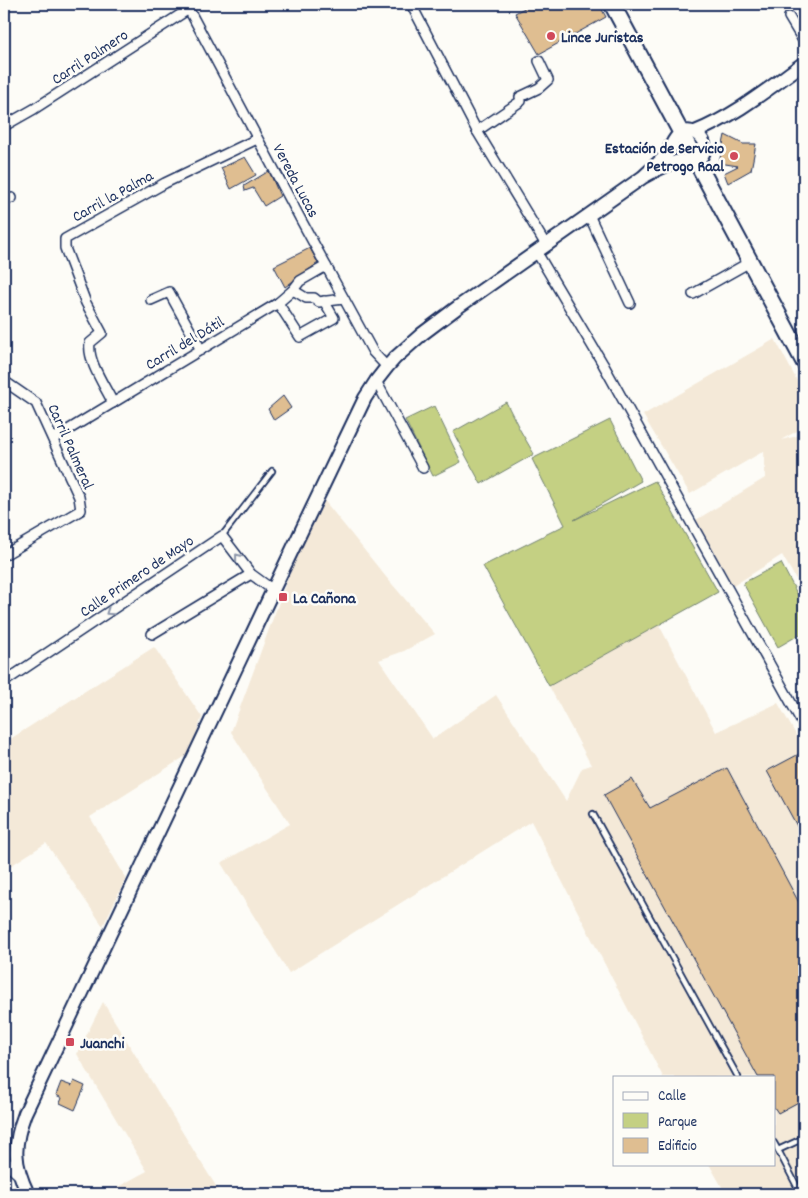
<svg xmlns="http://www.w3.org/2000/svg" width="808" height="1198" font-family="Dekko,sans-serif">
	<rect width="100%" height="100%" fill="#fdfcf7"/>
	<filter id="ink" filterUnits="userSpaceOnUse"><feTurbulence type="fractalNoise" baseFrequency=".02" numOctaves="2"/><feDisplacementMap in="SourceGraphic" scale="10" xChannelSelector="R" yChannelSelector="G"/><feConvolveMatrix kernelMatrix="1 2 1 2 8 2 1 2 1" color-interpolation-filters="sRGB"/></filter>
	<g filter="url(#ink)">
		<g fill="#f4e9d8">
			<polygon points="775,339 804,394 804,427 781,440 801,435 804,439 804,593 782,555 733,586 696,520 765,478 764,451 690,494 643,415"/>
			<polygon points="319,494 386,577 435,634 404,651 379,660 433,739 496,695 566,801 582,768 591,765 549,686 659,625 716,732 778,703 804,749 804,1194 726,1194 709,1164 774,1164 774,1077 663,1077 531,821 289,973 221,863 290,824 231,732"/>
			<polygon points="154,647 202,717 189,754 90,817 126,878 103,926 46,843 4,870 4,743"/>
			<polygon points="103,1002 197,1156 221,1194 105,1194 147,1171 77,1054"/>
		</g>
		<g fill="#c4d083" stroke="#708070">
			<polygon points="506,402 520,430 534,454 481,484 453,432"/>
			<polygon points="434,406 461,462 433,476 405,420"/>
			<polygon points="610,420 641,481 574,520 655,481 718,592 549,686 483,566 565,525 532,459"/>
			<polygon points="781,563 804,607 804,632 778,647 743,583"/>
		</g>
		<g fill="#dfbe91" stroke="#1b2f5e">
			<polygon points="532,4 599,4 606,17 539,54 515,13"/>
			<polygon points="725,135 743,144 756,144 751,170 728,183 724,173 738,166 719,163"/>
			<polygon points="245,157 256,175 231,189 221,168"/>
			<polygon points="269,171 280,196 264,206 253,188 245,191 244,186"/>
			<polygon points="310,248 318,263 285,287 274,266"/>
			<polygon points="283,396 291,408 274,420 268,409"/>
			<polygon points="799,754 804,764 804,839 767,771"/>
			<polygon points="727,768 804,912 804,1099 778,1113 774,1107 774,1077 758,1077 604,795 632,779 650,808"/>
			<polygon points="74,1081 85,1086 75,1110 60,1103 62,1098 56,1095 61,1082 72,1086"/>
		</g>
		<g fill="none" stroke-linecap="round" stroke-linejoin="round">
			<g stroke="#1b2f5e" stroke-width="8">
				<g id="service">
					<polyline points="222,536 272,471"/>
					<polyline points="593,814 738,1077"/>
					<polyline points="774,1143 778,1150"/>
					<polyline points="801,1194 778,1150 804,1138"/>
				</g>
			</g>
			<g stroke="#1b2f5e" stroke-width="12">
				<g id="minor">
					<polyline points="186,4 301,220 373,352 387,367"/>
					<polyline points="411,4 477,131 546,245"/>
					<polyline points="789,17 804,42"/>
					<polyline points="4,126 34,109 189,9"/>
					<polyline points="477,131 521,101 520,97 539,88 548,80 539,61"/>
					<polyline points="4,200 12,198"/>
					<polyline points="589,215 630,303"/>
					<polyline points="536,251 603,364 804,726"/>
					<polyline points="293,290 306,298 314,298 319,302 344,299"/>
					<polyline points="693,294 750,262"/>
					<polyline points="151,300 169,292 201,350"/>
					<polyline points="278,303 300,337 334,318 324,301"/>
					<polyline points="4,381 36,403 79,497 81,510 4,555"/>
					<polyline points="376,381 423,468"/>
					<path d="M113 403C105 386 87 361 90 343L102 333 86 303 65 248V239L165 183 257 139"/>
					<polyline points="53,439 278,303 293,290 300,281 326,266"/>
					<polyline points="152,634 251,574"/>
					<polyline points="4,682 222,536 251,574 273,590"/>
					<polyline points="4,1159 12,1169 20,1176"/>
				</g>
			</g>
			<g stroke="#1b2f5e" stroke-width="16">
				<g id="secondary">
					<path d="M695 132C735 116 769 88 804 63"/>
					<path d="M28 1194C13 1163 13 1145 25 1113L273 590 365 398 376 381 387 367 395 358 422 334 458 307 643 177C652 172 672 161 682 161 689 161 694 163 700 158 713 145 695 124 680 134 673 138 671 149 665 156 659 163 650 170 643 177"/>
				</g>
			</g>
			<g stroke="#1b2f5e" stroke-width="19">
				<polyline id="trunk" points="612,4 804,362"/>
			</g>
			<use href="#service" stroke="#fdfcf7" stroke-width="4.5"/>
			<use href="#minor" stroke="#fdfcf7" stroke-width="9"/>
			<use href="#secondary" stroke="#fdfcf7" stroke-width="12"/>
			<use href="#trunk" stroke="#fdfcf7" stroke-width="15"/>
		</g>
		<defs><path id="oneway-chevron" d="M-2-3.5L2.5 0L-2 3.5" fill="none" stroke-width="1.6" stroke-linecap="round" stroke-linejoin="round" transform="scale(1.25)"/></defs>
		<g stroke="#8c96aa">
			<use href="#oneway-chevron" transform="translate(238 557) rotate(-128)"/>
			<use href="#oneway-chevron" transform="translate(109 612) rotate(146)"/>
		</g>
	</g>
	<g fill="#d1495b" stroke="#fdfcf7" stroke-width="2">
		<circle cx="551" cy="36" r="5"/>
		<circle cx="734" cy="156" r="5"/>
		<rect x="278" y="592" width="10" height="10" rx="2.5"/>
		<rect x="65" y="1037" width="10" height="10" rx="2.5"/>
	</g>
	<g text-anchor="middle" stroke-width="5" stroke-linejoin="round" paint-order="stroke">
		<g font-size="16" font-weight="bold" fill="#1b2f5e" stroke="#fdfcf7" text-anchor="start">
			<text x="561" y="42">Lince Juristas</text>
			<text x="724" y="153" text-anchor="end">Estación de Servicio<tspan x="724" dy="18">Petrogo Raal</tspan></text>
			<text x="293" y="603">La Cañona</text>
			<text x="80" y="1048">Juanchi</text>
		</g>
		<g font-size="16" fill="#1b2f5e" stroke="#fdfcf7">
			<text transform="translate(89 56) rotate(-33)" y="6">Carril Palmero</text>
			<text transform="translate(297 180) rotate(62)" y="6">Vereda Lucas</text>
			<text transform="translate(112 195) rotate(-29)" y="6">Carril la Palma</text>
			<text transform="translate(184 342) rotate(-31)" y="6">Carril del Dátil</text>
			<text transform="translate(72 446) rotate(66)" y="6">Carril Palmeral</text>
			<text transform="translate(136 575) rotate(-34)" y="6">Calle Primero de Mayo</text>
		</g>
	</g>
	<rect width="808" height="1198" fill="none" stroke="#fdfcf7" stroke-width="20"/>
	<rect x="10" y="10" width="788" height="1178" fill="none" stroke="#1b2f5e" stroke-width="2" filter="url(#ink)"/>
	<rect x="613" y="1076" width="162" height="90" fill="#fdfcf7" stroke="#a3aaba"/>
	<rect x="623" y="1092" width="25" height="8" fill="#fdfcf7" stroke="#a3aaba"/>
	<text x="658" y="1100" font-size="15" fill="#1b2f5e">Calle</text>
	<rect x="623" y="1113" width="25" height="15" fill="#c4d083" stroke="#a3aaba"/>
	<text x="658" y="1126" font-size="15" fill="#1b2f5e">Parque</text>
	<rect x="623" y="1138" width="25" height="15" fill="#dfbe91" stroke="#a3aaba"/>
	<text x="658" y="1150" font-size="15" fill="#1b2f5e">Edificio</text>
</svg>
